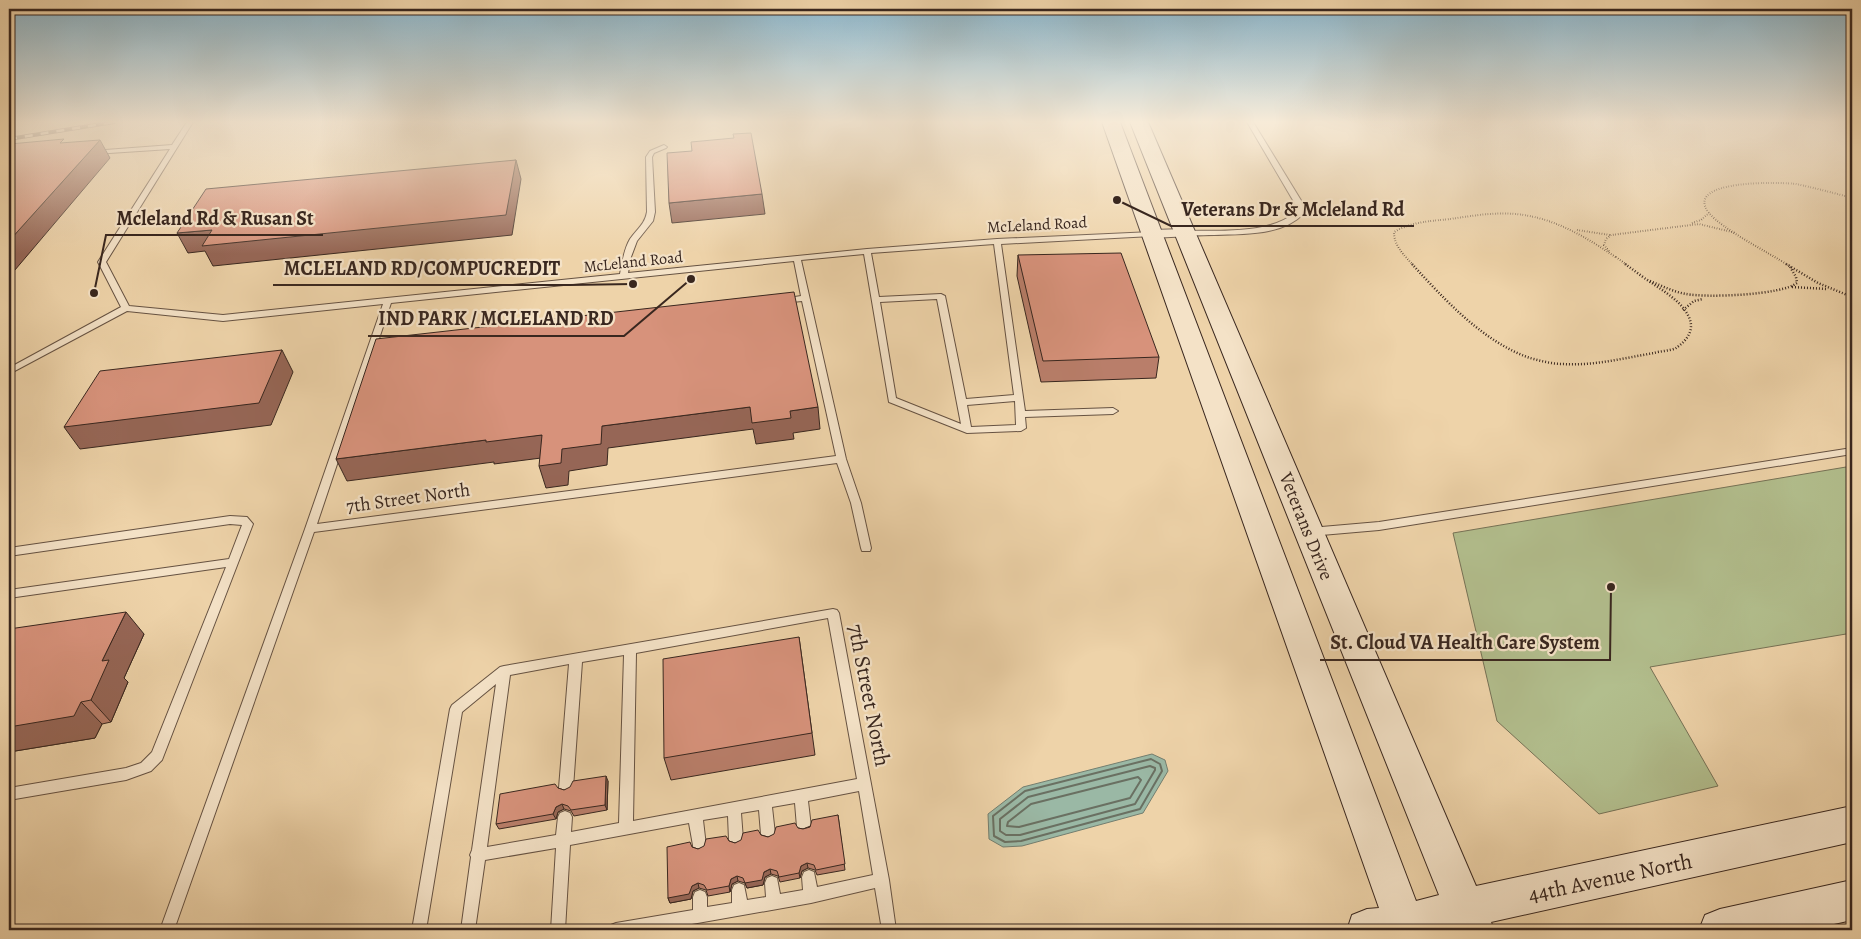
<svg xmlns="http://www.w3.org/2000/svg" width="1861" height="939" font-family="Alegreya,serif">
	<rect width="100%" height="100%" fill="#eed3a9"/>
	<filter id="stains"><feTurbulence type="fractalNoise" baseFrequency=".004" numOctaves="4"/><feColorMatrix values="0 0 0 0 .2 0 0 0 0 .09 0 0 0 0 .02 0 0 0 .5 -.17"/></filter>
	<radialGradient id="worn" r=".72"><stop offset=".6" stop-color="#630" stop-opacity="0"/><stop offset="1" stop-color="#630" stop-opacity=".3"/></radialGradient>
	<polygon fill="#b2be8d" stroke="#767256" points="1852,466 1852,633 1650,667 1718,786 1599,814 1497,721 1453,533"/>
	<polygon fill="#9ab8a5" stroke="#737e6f" points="1152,754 1165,760 1168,771 1143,813 1022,846 1003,847 989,839 988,814 1023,787"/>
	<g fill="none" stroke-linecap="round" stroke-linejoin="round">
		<g stroke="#6a7062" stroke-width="2">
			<polygon points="1151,759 1160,764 1162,771 1140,809 1021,841 1005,842 994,836 993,816 1025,791"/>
			<polygon points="1150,766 1155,768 1155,770 1135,804 1020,835 1006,835 1000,831 1000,819 1028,797"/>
			<polygon points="1138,777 1141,780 1130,798 1019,827 1007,826 1008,822 1031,804"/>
		</g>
		<g stroke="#665242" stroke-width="2">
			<g id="service">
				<path d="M187 122H193L106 262 129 306 223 315 620 274C622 263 624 249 630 239 637 229 645 224 647 212L646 157 650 151 664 145 667 147 666 148 654 153 652 157 655 212 653 221 637 241 631 257 628 273 867 249 997 239 1152 232 1156 234 1152 236 1001 244 1025 411 1113 408 1118 411 1113 414 1025 417 1026 428 1021 431 967 433 889 402 864 254 801 260 846 459 861 503 871 548 870 551H862L861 548 851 503 837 463 314 532 174 930H160L305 529 383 304 223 321 127 311 9 374V368L121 307 98 262 170 149 94 154 92 153V151L172 145ZM994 244 1014 395 966 399 945 296 941 294 879 297 871 253ZM794 261 801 296 782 299 778 301 782 303 802 301 836 456 317 524 391 303ZM937 299 961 424 896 398 880 302ZM1015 401 1016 425 971 427 967 405Z"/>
				<path d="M1247 122H1253L1302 202 1304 213C1283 236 1243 234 1214 235 1204 235 1192 236 1182 235L1181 233 1185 231C1219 230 1269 235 1296 212L1294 202Z"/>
				<polygon points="1852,448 1852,454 1379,530 1310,536 1306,535 1305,532 1306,529 1310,528 1379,522"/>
				<polygon points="230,516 247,517 253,524 162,760 151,771 126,780 9,800 9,788 126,768 141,763 152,752 226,567 9,598 9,590 229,559 242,525 230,524 9,556 9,548"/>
				<path d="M833 609 837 610 839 613 889 880 896 930H882L875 888 811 903 658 930H609L611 925 616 923 693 910V897L695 892 700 890 705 892 707 897V907L732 903V890L734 885 739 883 744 885 747 900 766 897 765 883 767 878 772 876 777 878 780 894 803 890 802 877 804 872 809 870 814 872 817 887 873 875 859 791 808 801 811 827 809 832 804 833 799 832 797 827 795 803 772 807 775 834 773 839 768 841 763 839 761 834 759 810 741 813 743 840 741 845 736 847 731 845 729 840 728 816 703 820 706 846 704 851 699 853 694 851 689 823 570 845 565 930H551L556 848 485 860 475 930H461L471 857 470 855 472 850 496 684 462 712 426 930H412L450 709 452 705 500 667 504 666ZM828 618 857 779 633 821 636 653ZM624 655 619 823 571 832 572 817 570 813 565 811 560 813 558 817 556 835 487 847 510 675 569 664 559 788 561 792 566 794 571 792 573 788 582 662Z"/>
			</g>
		</g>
		<g stroke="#665242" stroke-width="2">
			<polygon id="minor" points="1185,229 1190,230 1192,233 1190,236 1152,238 1147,237 1145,234 1147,231 1152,230"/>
		</g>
		<g stroke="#39271f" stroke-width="2">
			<g id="secondary">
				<polygon points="1102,122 1120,122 1416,901 1439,895 1130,122 1148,122 1476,886 1852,806 1852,842 1491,922 1494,930 1347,930 1352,915 1367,909 1379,908"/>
				<polygon points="1852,880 1852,920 1807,930 1699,930 1705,915 1720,909"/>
			</g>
		</g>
		<g stroke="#39271f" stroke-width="2" stroke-dasharray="0.5 2" stroke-linecap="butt">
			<polyline points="1692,223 1701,220 1709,213"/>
			<polyline points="1577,230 1610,235"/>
			<polyline points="1609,251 1604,245 1606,239 1611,235 1699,224 1736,233"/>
			<polyline points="1616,257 1627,265"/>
			<path d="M1413 265C1404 255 1394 246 1394 232 1411 222 1430 221 1450 219 1471 216 1494 212 1515 214 1553 217 1586 237 1617 258"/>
			<path d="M1788 265C1769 253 1722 229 1709 213 1682 179 1782 182 1796 184 1815 188 1834 193 1852 198"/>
		</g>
		<g stroke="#39271f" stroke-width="2.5" stroke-dasharray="1 2" stroke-linecap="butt">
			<path d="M1412 264C1444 299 1483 342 1530 358 1541 361 1552 364 1563 364 1594 366 1624 358 1654 353 1660 351 1670 351 1676 348 1685 342 1694 332 1690 320 1684 301 1658 288 1643 277"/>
			<polyline points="1625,264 1643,277"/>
			<polyline points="1786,264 1818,283 1852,297"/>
			<path d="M1650 281C1662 286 1674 292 1686 294 1707 298 1782 295 1797 283L1796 277 1789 265"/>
			<polyline points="1792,287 1827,289"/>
			<polyline points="1683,310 1694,301 1703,299"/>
		</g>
		<use href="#service" fill="#f4e2c7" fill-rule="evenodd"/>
		<use href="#minor" fill="#f4e2c7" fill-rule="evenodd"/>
		<use href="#secondary" fill="#f4e2c7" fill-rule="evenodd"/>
		<g stroke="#39271f" stroke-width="4">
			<polyline id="rail" points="9,139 114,122"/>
		</g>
		<use href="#rail" stroke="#f4e2c7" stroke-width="2.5" stroke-dasharray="8" stroke-linecap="butt"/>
	</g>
	<g fill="#b97e6a" stroke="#39271f">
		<polygon points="1018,255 1159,357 1156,378 1041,382 1017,276"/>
		<polygon points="144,634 124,678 128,682 111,722 102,724 95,738 9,752"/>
		<polygon points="799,637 815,755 671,780 664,758"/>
		<polygon points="608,781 607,810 574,816 571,811 564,809 558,812 556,819 499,829 496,824 558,788 564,790"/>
		<polygon points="838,815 845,870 817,875 815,870 808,868 802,871 800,878 780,882 778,876 771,874 765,877 763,885 747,888 745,883 738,881 732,884 730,892 708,896 706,890 699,888 693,891 691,899 670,903 668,898 692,847 698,849 729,841 735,843 761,835 768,837 798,828 803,829"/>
	</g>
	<g fill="#966656" stroke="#39271f">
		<polygon points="100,140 110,158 9,277 9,241"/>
		<polygon points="516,160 521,179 512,235 213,266 205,251 188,253 177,233 212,230"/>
		<polygon points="762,194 765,214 672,223 669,203"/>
		<polygon points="282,350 293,372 271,425 80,449 64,427"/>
		<polygon points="750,407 790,411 818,407 820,429 793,433 794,439 756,444 753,429 608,448 607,465 569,471 568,485 546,488 539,466 562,449 602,426"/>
		<polygon points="542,435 549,457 494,464 494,462 347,481 336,459 486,440"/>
		<polygon points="126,612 144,634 124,678 128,682 111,722 91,700 102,661"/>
		<polygon points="81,702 102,724 95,738 9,752 9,727"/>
		<polygon points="606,776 608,781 607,810 605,805"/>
		<polygon points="562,804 564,809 558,812 556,819 553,814 556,807"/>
		<polygon points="807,863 808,868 802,871 800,878 799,873 801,866"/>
		<polygon points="770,869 771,874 765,877 763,885 747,888 745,883"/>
		<polygon points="737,876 738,881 732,884 730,892 729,886 731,879"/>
		<polygon points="698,883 699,888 693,891 691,899 670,903 668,898"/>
	</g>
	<g fill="#d7927b" stroke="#39271f">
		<polygon points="751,133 762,194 669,203 667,153 692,151 691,142 734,138 733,134"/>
		<polygon points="64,139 60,143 100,140 9,241 9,145 10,144"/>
		<polygon points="516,160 506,215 202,246 212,230 177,233 206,189"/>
		<polygon points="1121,253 1159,357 1043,361 1018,255"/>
		<polygon points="794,292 818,407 790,411 791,418 752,423 750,407 602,426 601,444 562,449 561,463 539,466 542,435 486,442 486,440 336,459 376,339"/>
		<polygon points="282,350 259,403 64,427 100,371"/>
		<polygon points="126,612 102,661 109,660 91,700 81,702 74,716 9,727 9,629"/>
		<polygon points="799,637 812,733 664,758 663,659"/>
		<polygon points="606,776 605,805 571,810 568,806 562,804 556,807 553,814 496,824 500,794 555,784 558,788 564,790 570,787 573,781"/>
		<polygon points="838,815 845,864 816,870 814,865 807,863 801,866 799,873 779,877 777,871 770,869 764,872 762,880 745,883 743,878 737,876 731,879 729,886 707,890 704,885 698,883 692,886 689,894 668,898 667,847 690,842 692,847 698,849 704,846 706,839 726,836 729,841 735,843 741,840 743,833 758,830 761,835 768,837 774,834 776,827 795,823 798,828 803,829 810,827 812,820"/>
	</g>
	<linearGradient id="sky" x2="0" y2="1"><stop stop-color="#89b6cd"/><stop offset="0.48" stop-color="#f7ebd8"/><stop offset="1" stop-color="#f7ebd8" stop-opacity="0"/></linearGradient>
	<rect width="1861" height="254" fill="url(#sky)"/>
	<g text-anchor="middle" stroke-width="4.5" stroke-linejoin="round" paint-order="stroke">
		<g font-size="16" fill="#39271f" stroke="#f4e2c7">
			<text transform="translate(1037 224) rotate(-3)" y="6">McLeland Road</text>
			<text transform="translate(633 261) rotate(-6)" y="6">McLeland Road</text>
		</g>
		<g font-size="19" fill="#39271f" stroke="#f4e2c7">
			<text transform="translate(408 497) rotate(-8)" y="7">7th Street North</text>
			<text transform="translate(1307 526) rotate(68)" y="7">Veterans Drive</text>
		</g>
		<g font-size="22" fill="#39271f" stroke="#f4e2c7">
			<text transform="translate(870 695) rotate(79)" y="8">7th Street North</text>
			<text transform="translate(1610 877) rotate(-12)" y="8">44th Avenue North</text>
		</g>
	</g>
	<path fill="none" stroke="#39271f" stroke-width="2" d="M1117 200L1171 226H1414M94 293L106 235H323M633 284L570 285H273M691 279L624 336H368M1611 587L1610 660H1320"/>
	<g fill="#39271f" stroke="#f4e2c7" stroke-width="2">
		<circle cx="1117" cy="200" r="5"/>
		<circle cx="94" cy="293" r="5"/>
		<circle cx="633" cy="284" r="5"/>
		<circle cx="691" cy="279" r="5"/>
		<circle cx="1611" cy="587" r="5"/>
	</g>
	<g font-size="20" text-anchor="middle" font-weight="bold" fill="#39271f" stroke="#f4e2c7" stroke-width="4.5" stroke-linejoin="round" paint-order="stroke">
		<text x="1293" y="216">Veterans Dr &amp; Mcleland Rd</text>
		<text x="215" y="225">Mcleland Rd &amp; Rusan St</text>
		<text x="422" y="275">MCLELAND RD/COMPUCREDIT</text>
		<text x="496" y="325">IND PARK / MCLELAND RD</text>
		<text x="1465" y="649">St. Cloud VA Health Care System</text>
	</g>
	<rect width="1861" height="939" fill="none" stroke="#eed3a9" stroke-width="30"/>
	<rect x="10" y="10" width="1841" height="919" fill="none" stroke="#39271f" stroke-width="2.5"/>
	<rect x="15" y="15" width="1831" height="909" fill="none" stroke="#39271f"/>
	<rect width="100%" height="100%" filter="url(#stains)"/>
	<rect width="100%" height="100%" fill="url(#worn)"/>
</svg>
